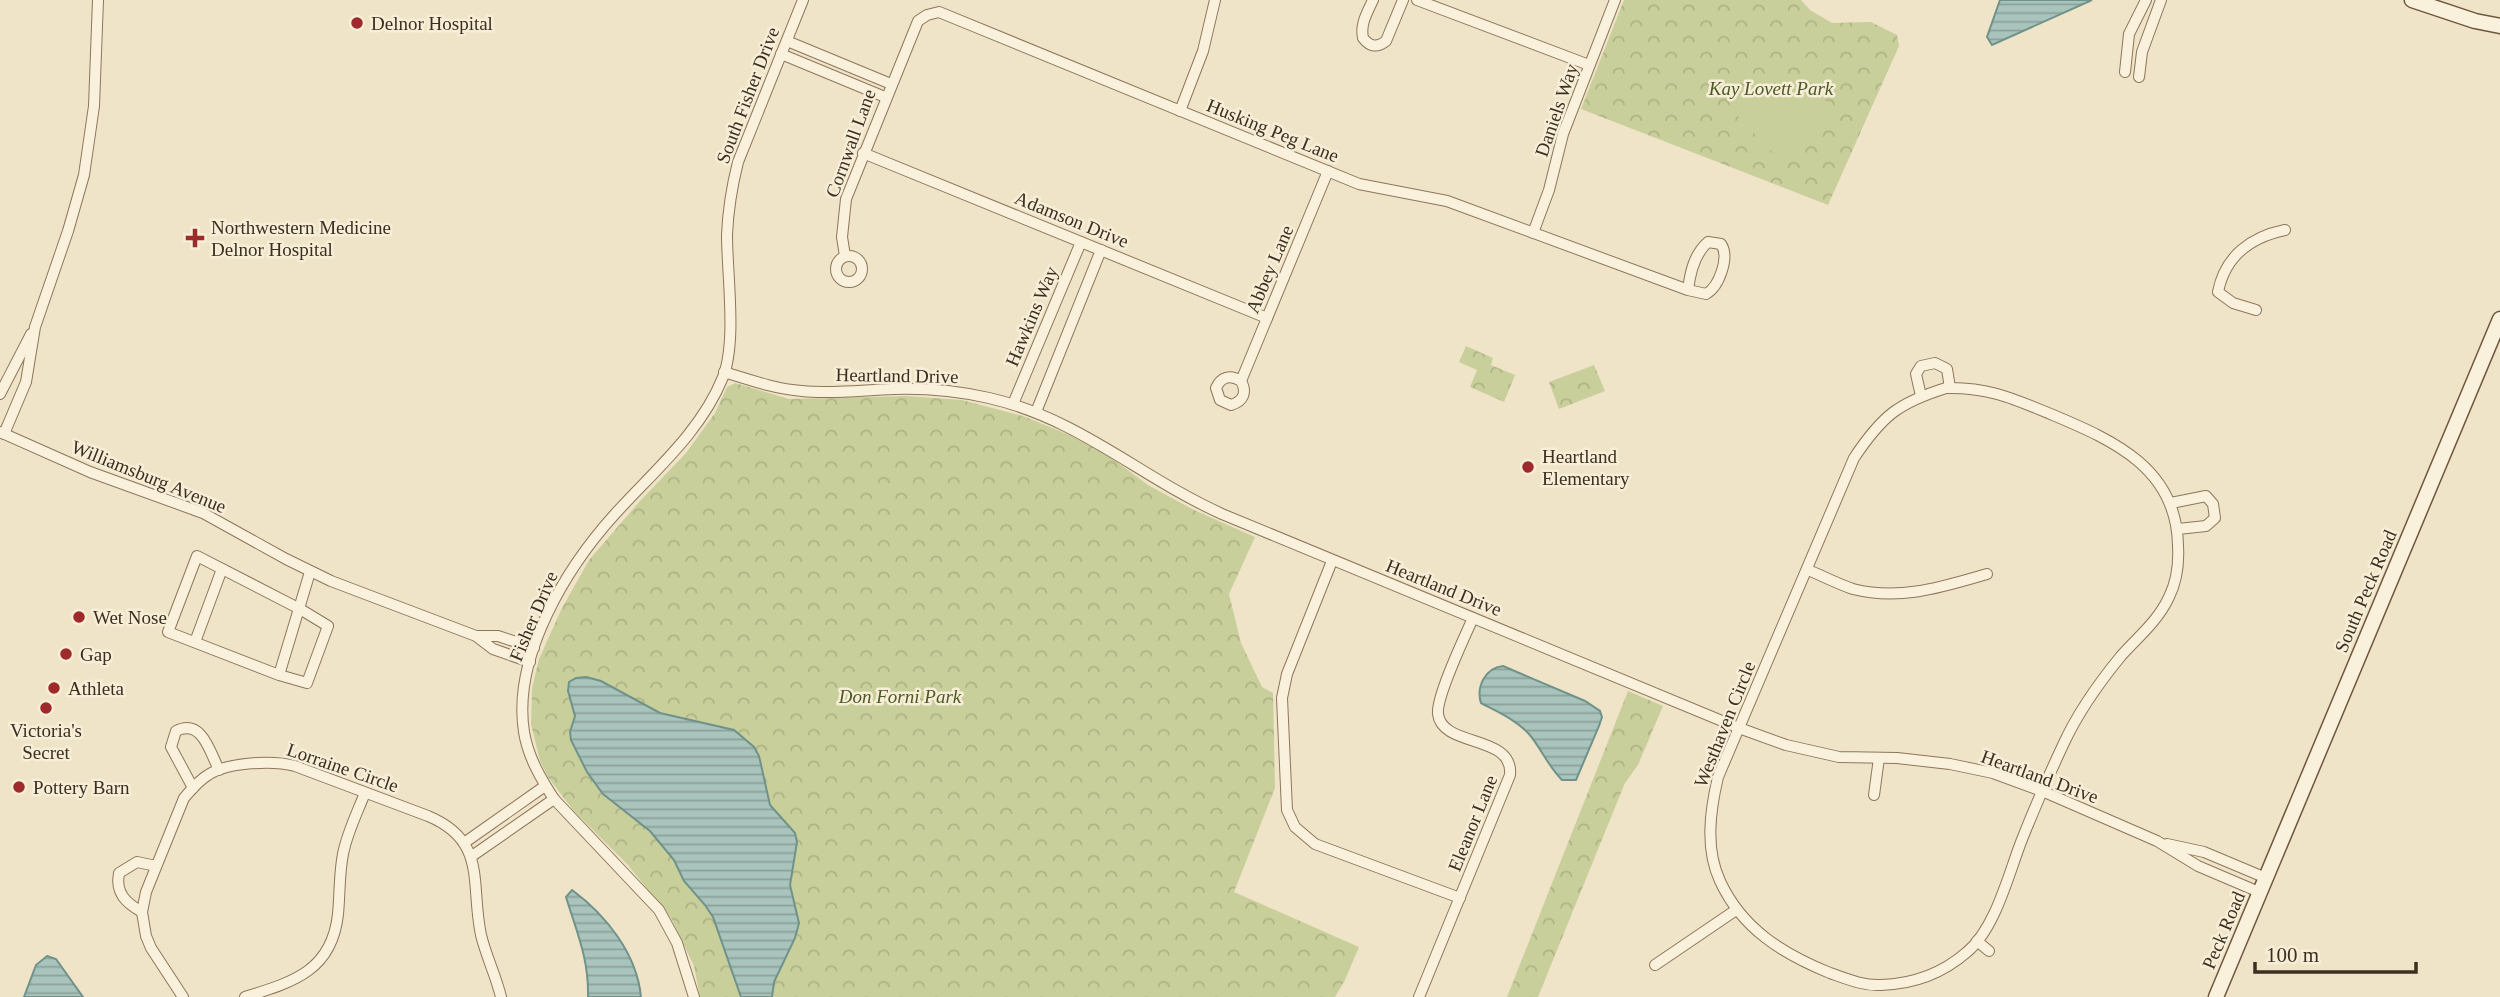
<svg xmlns="http://www.w3.org/2000/svg" width="2500" height="997" font-family="Georgia,serif">
	<defs>
		<pattern id="forest-crowns" width="20" height="18" patternUnits="userSpaceOnUse" patternTransform="scale(1.75)"><rect width="20" height="18" fill="#c9cf9b"/><path d="M2 6a3 3 0 1 1 6 0M12 15a3 3 0 1 1 6 0" fill="none" stroke="#aeb285"/></pattern>
		<pattern id="water-rules" width="6" height="5" patternUnits="userSpaceOnUse" patternTransform="scale(1.75)"><rect width="6" height="5" fill="#a9c4bc"/><path d="M0 2.5h6" fill="none" stroke="#8ba098"/></pattern>
	</defs>
	<rect width="100%" height="100%" fill="#f0e4c8"/>
	<g fill="url(#forest-crowns)">
		<polygon points="1624,0 1801,0 1810,10 1832,23 1871,22 1897,35 1899,46 1828,205 1581,109"/>
		<polygon points="1466,346 1493,358 1491,365 1515,375 1504,402 1470,387 1477,370 1459,362"/>
		<polygon points="1594,365 1605,391 1559,409 1549,382"/>
		<polygon points="735,383 789,399 906,396 962,400 1023,416 1072,436 1109,456 1148,485 1194,510 1255,537 1229,594 1241,643 1262,687 1273,693 1275,788 1234,892 1359,947 1345,980 1335,997 700,997 694,966 671,918 627,864 573,810 548,777 540,761 531,724 532,688 539,659 562,608 589,560 640,501 686,453 715,413 727,387"/>
		<polygon points="1628,691 1663,706 1638,765 1625,783 1538,997 1507,997"/>
	</g>
	<path fill="#c9cf9b" d="M1789 80 1814 88 1834 109 1786 157 1776 156 1730 108C1750 87 1760 81 1789 80Z"/>
	<g fill="url(#water-rules)" stroke="#6f938a" stroke-width="2">
		<polygon points="2000,0 2092,0 1992,45 1987,37"/>
		<path d="M1503 666 1585 701 1600 711 1602 717 1599 726 1576 780H1562C1548 766 1541 748 1529 734 1515 719 1498 712 1481 703 1476 687 1485 668 1503 666Z"/>
		<polygon points="586,677 601,681 660,713 734,730 754,747 759,756 770,805 795,833 797,842 790,885 799,923 795,938 774,982 772,997 741,997 713,917 705,905 684,881 674,860 650,831 603,794 587,772 571,740 570,732 575,716 568,691 569,682 576,678"/>
		<path d="M572 890C606 915 637 954 641 997H588C589 959 577 933 566 897Z"/>
		<polygon points="47,956 56,959 83,997 24,997 36,965"/>
	</g>
	<g fill="none" stroke-linecap="round" stroke-linejoin="round">
		<g stroke="#8d765c" stroke-width="12">
			<g id="street">
				<path d="M1373 0C1367 13 1360 24 1363 38 1370 47 1377 48 1386 41L1403 0"/>
				<polyline points="1417,0 1589,65"/>
				<polyline points="787,41 891,84"/>
				<polyline points="781,54 885,97"/>
				<polyline points="2125,72 2129,34 2146,0"/>
				<polyline points="2139,77 2142,52 2161,0"/>
				<polyline points="1180,111 1203,51 1215,0"/>
				<polyline points="863,153 1267,318"/>
				<polyline points="1533,233 1549,190 1563,134 1615,0"/>
				<circle cx="849" cy="269" r="13"/>
				<path d="M845 256 842 237 846 199 918 21 927 15 939 12 1359 184 1447 201 1688 290 1706 294C1719 287 1730 257 1721 244L1708 242C1694 254 1690 273 1688 290"/>
				<path d="M2256 310 2233 303 2218 292C2225 256 2251 237 2285 230"/>
				<path d="M724 372C750 380 775 389 802 391 832 394 863 390 893 389 925 388 958 391 989 398 1080 419 1140 477 1222 514L1739 728 1786 745 1839 757 1897 758 1950 764 1993 773 2042 791 2157 841 2198 866 2259 892"/>
				<path d="M1241 381C1230 374 1221 377 1216 388L1220 400 1231 405C1244 401 1247 392 1241 381L1328 171"/>
				<path d="M1946 388C1989 387 2014 399 2053 415 2115 441 2177 469 2178 546 2179 563 2177 581 2169 597 2158 621 2138 637 2121 656 2098 684 2078 712 2063 745 2048 777 2034 809 2021 842 2008 876 1995 929 1967 952 1943 973 1913 984 1881 985 1863 986 1847 979 1830 973 1783 954 1742 929 1720 881 1705 849 1710 811 1718 777L1854 458C1882 416 1898 403 1946 388Z"/>
				<polyline points="0,394 31,334"/>
				<polyline points="1921,396 1916,374 1921,366 1935,363 1947,369 1950,388"/>
				<polyline points="1013,404 1081,242"/>
				<polyline points="1036,412 1101,250"/>
				<polyline points="0,432 90,472 203,513 286,559 331,581 476,636 493,649 530,662"/>
				<polyline points="4,434 26,382 35,327 68,231 84,175 94,106 98,0"/>
				<polyline points="2171,503 2206,496 2213,504 2215,518 2206,526 2178,529"/>
				<polyline points="1332,561 1287,674 1282,698 1287,810 1295,827 1315,844 1460,898"/>
				<path d="M1808 570C1823 576 1838 584 1853 589 1900 601 1942 587 1987 574"/>
				<polyline points="477,636 498,636 534,648"/>
				<polyline points="195,642 222,569"/>
				<polyline points="279,675 307,683 328,626 300,609 197,556 168,632 279,675 310,572"/>
				<path d="M193 788 171 747 176 731C202 718 210 752 219 770"/>
				<polyline points="1874,795 1879,758"/>
				<polyline points="464,843 545,786"/>
				<polyline points="2167,844 2204,852 2266,878"/>
				<polyline points="472,856 554,799"/>
				<path d="M142 912C126 903 115 893 119 873L137 862 156 866"/>
				<polyline points="1977,941 1989,951"/>
				<polyline points="1655,965 1736,910"/>
				<path d="M183 997 151 948 146 936 142 912 146 892 184 798C191 790 198 781 208 775 228 762 273 760 295 766L428 816C488 841 470 884 481 935 486 956 496 976 501 997"/>
				<path d="M245 997C293 982 332 971 338 914 340 894 339 874 343 854 347 833 357 813 365 793"/>
				<path d="M694 997 677 943 659 910 554 799C541 779 528 757 524 732 512 656 567 567 615 514 654 471 701 432 723 377 737 341 727 275 727 235 728 210 732 186 738 162L803 0"/>
				<path d="M1419 997 1510 775C1514 734 1442 748 1438 714 1436 697 1465 636 1473 618"/>
			</g>
		</g>
		<g stroke="#6f573f" stroke-width="17">
			<g id="secondary">
				<polyline points="2412,0 2475,21 2500,26"/>
				<polyline points="2216,997 2500,319"/>
			</g>
		</g>
		<use href="#street" stroke="#faf1dc" stroke-width="10"/>
		<use href="#secondary" stroke="#faf1dc" stroke-width="14"/>
	</g>
	<g fill="#9e2a2b" stroke="#f7eed8" stroke-width="2.5">
		<circle cx="357" cy="23" r="7"/>
		<path d="M191.5 227.5h7v7h7v7h-7v7h-7v-7h-7v-7h7z"/>
		<circle cx="1528" cy="467" r="7"/>
		<circle cx="79" cy="617" r="7"/>
		<circle cx="66" cy="654" r="7"/>
		<circle cx="54" cy="688" r="7"/>
		<circle cx="46" cy="708" r="7"/>
		<circle cx="19" cy="787" r="7"/>
	</g>
	<g text-anchor="middle" stroke-width="5" stroke-linejoin="round" paint-order="stroke">
		<g font-size="19" fill="#3d2e20" stroke="#f7eed8" text-anchor="start">
			<text x="371" y="30">Delnor Hospital</text>
			<text x="211" y="234">Northwestern Medicine<tspan x="211" dy="22">Delnor Hospital</tspan></text>
			<text x="1542" y="463">Heartland<tspan x="1542" dy="22">Elementary</tspan></text>
			<text x="93" y="624">Wet Nose</text>
			<text x="80" y="661">Gap</text>
			<text x="68" y="695">Athleta</text>
			<text x="46" y="737" text-anchor="middle">Victoria's<tspan x="46" dy="22">Secret</tspan></text>
			<text x="33" y="794">Pottery Barn</text>
		</g>
		<g font-size="19" font-style="italic" fill="#4d5a26" stroke="#f7eed8">
			<text x="1771" y="95">Kay Lovett Park</text>
			<text x="900" y="703">Don Forni Park</text>
		</g>
		<g font-size="19" fill="#3d2e20" stroke="#f7eed8">
			<text transform="translate(747 95) rotate(-69)" y="7">South Fisher Drive</text>
			<text transform="translate(1556 110) rotate(-71)" y="7">Daniels Way</text>
			<text transform="translate(1273 130) rotate(22)" y="7">Husking Peg Lane</text>
			<text transform="translate(850 143) rotate(-70)" y="7">Cornwall Lane</text>
			<text transform="translate(1072 219) rotate(22)" y="7">Adamson Drive</text>
			<text transform="translate(1269 269) rotate(-67)" y="7">Abbey Lane</text>
			<text transform="translate(1031 316) rotate(-67)" y="7">Hawkins Way</text>
			<text transform="translate(897 375) rotate(1)" y="7">Heartland Drive</text>
			<text transform="translate(149 476) rotate(22)" y="7">Williamsburg Avenue</text>
			<text transform="translate(1444 587) rotate(22)" y="7">Heartland Drive</text>
			<text transform="translate(2365 591) rotate(-67)" y="7">South Peck Road</text>
			<text transform="translate(533 616) rotate(-67)" y="7">Fisher Drive</text>
			<text transform="translate(1724 724) rotate(-68)" y="7">Westhaven Circle</text>
			<text transform="translate(343 767) rotate(19)" y="7">Lorraine Circle</text>
			<text transform="translate(2040 776) rotate(20)" y="7">Heartland Drive</text>
			<text transform="translate(1472 823) rotate(-68)" y="7">Eleanor Lane</text>
			<text transform="translate(2223 930) rotate(-67)" y="7">Peck Road</text>
		</g>
	</g>
	<path d="M2255 962v10h161v-10" fill="none" stroke="#3d2e20" stroke-width="3.5"/>
	<text x="2266" y="962" font-size="21" fill="#3d2e20" stroke="#f7eed8" stroke-width="5" paint-order="stroke">100 m</text>
</svg>
